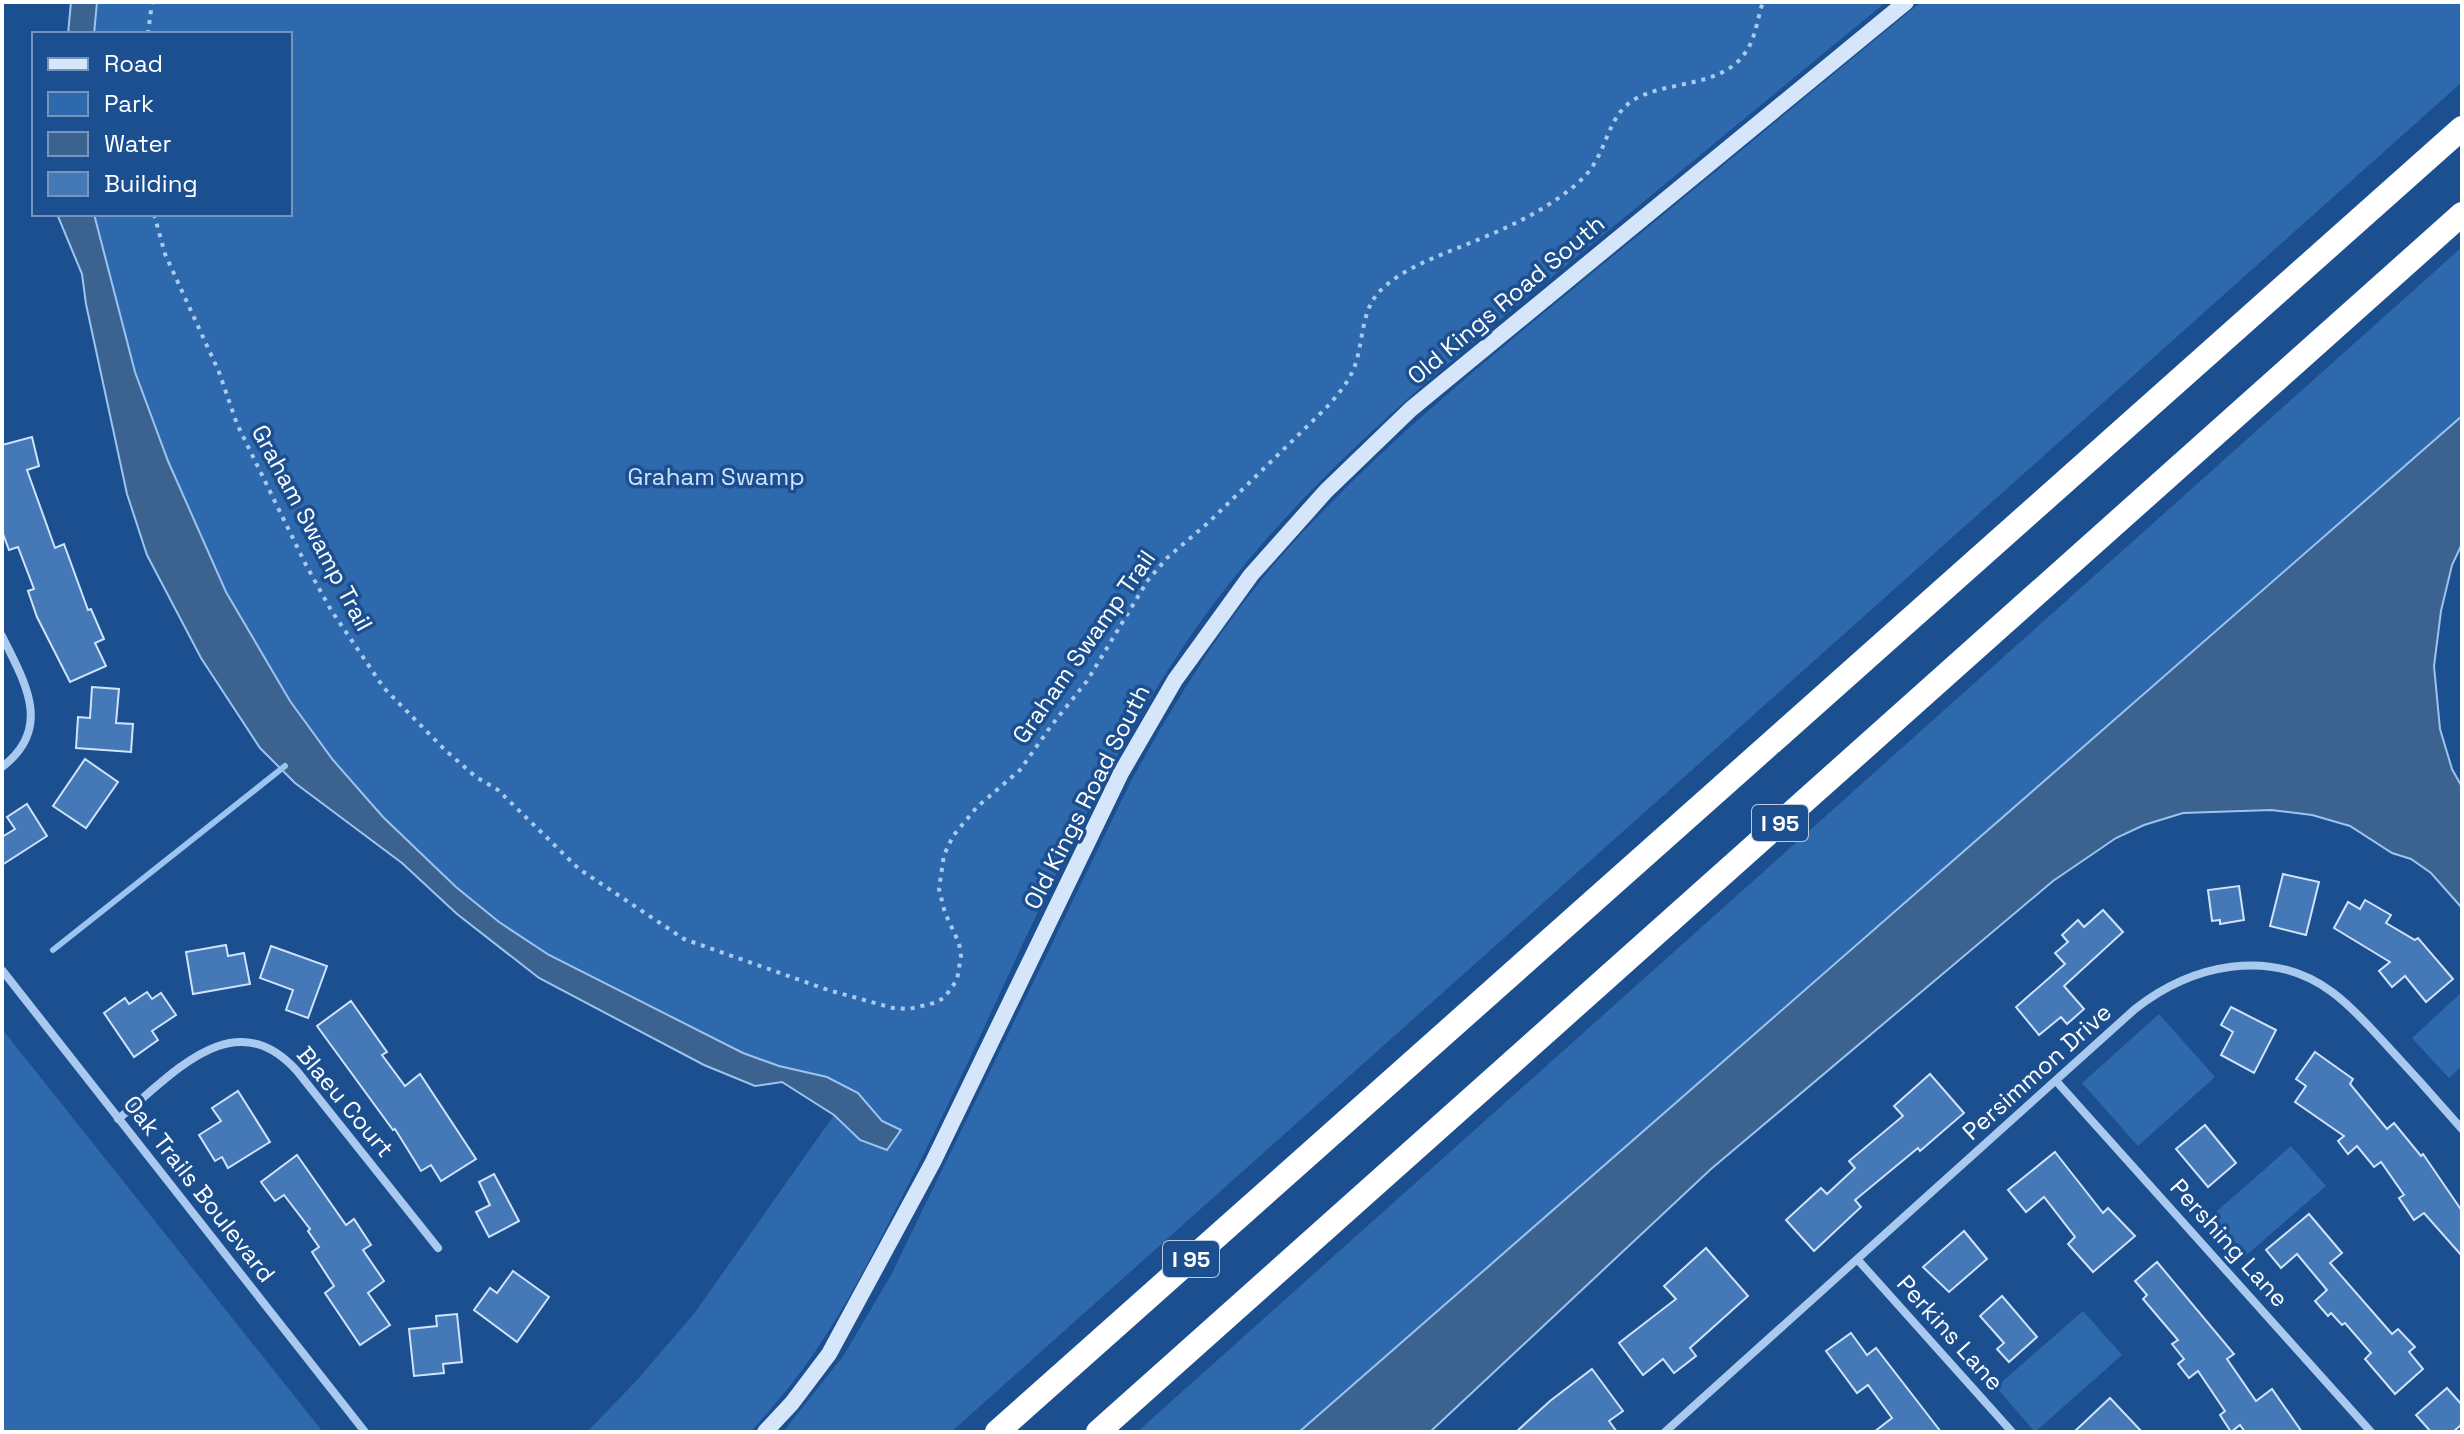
<svg xmlns="http://www.w3.org/2000/svg" width="2464" height="1434" font-family="'Space Grotesk',sans-serif">
	<rect width="100%" height="100%" fill="#1b4f8f"/>
	<g fill="#2e69ad">
		<path d="M97 2H1886C1780 89 1675 176 1569 263 1427 380 1284 495 1181 650 1070 817 998 1011 906 1189 872 1255 839 1323 793 1382 780 1399 765 1415 751 1432H587L639 1378 696 1311 834 1115 850 1132 888 1126 858 1093 827 1077 779 1066 743 1053 549 955 499 922 456 887 383 817 333 759 290 701 226 592 168 461 135 372 94 214H290V34H94Z"/>
		<path d="M1921 2H2462V82L951 1432H783L844 1355 891 1275 1130 783C1172 707 1220 627 1277 561 1370 454 1476 369 1585 279 1697 187 1809 94 1921 2Z"/>
		<polygon points="2462,247 2462,416 1299,1432 1137,1432"/>
		<polygon points="2462,992 2462,1066 2449,1078 2412,1038"/>
		<polygon points="2159,1014 2215,1077 2138,1146 2082,1083"/>
		<polygon points="2,1029 323,1432 2,1432"/>
		<polygon points="2291,1146 2326,1186 2243,1258 2209,1218"/>
		<polygon points="2083,1311 2122,1355 2035,1432 1996,1387"/>
	</g>
	<g fill="#3c6290" stroke="#9cc4f0" stroke-width="2">
		<polygon points="71,2 97,2 94,34 68,34"/>
		<polygon points="57,214 94,214 135,372 168,461 226,592 290,701 333,760 383,817 456,887 499,922 549,955 743,1053 779,1066 827,1077 858,1093 882,1121 901,1130 887,1150 860,1140 834,1115 782,1082 755,1086 704,1065 539,978 457,914 402,863 295,783 260,748 201,658 147,555 127,494 86,304 82,274"/>
		<polygon points="2462,416 2462,544 2452,565 2441,611 2434,666 2440,729 2452,769 2462,787 2462,908 2431,873 2411,859 2392,853 2350,826 2312,815 2271,810 2183,813 2144,825 2116,838 2053,881 1711,1169 1430,1432 1299,1432"/>
	</g>
	<g fill="none" stroke-linecap="round" stroke-linejoin="round">
		<polyline stroke="#9cc4f0" stroke-width="6" points="53,950 285,766"/>
	</g>
	<g fill="#4478b7" stroke="#cfe3fa" stroke-width="2">
		<polygon points="32,437 39,466 27,470 55,548 64,544 88,610 91,609 104,639 95,643 106,666 70,682 37,617 28,591 34,589 18,547 9,550 2,531 2,445"/>
		<polygon points="92,687 119,689 116,723 133,724 131,752 76,748 78,717 90,718"/>
		<polygon points="85,759 118,782 86,828 53,806"/>
		<polygon points="27,804 47,836 2,865 2,837 15,829 7,817"/>
		<polygon points="2283,874 2319,882 2306,935 2270,926"/>
		<polygon points="2239,886 2244,920 2220,924 2220,920 2212,921 2208,890"/>
		<polygon points="2365,900 2391,915 2386,923 2415,940 2418,938 2453,979 2426,1002 2405,976 2392,987 2379,971 2390,962 2334,928 2348,902 2360,909"/>
		<polygon points="2103,910 2123,932 2064,986 2084,1009 2067,1024 2061,1017 2039,1035 2016,1007 2065,964 2055,953 2068,942 2062,935 2078,920 2084,927"/>
		<polygon points="226,945 228,956 244,953 250,984 193,994 186,952"/>
		<polygon points="271,946 327,966 308,1018 286,1010 293,990 260,978"/>
		<polygon points="147,992 152,999 161,993 176,1015 152,1031 158,1040 134,1057 104,1013 125,998 129,1004"/>
		<polygon points="351,1001 387,1052 382,1055 405,1086 420,1074 476,1159 441,1181 431,1165 421,1171 395,1129 393,1130 317,1026"/>
		<polygon points="2231,1007 2276,1030 2254,1073 2221,1055 2233,1032 2221,1025"/>
		<polygon points="2315,1052 2353,1079 2350,1084 2387,1129 2394,1123 2421,1156 2423,1154 2462,1211 2462,1256 2424,1213 2414,1220 2399,1198 2404,1195 2381,1162 2374,1167 2357,1146 2348,1154 2338,1141 2344,1136 2295,1102 2306,1086 2296,1079"/>
		<polygon points="1930,1074 1964,1113 1920,1151 1918,1148 1855,1200 1861,1207 1814,1251 1786,1220 1821,1188 1827,1194 1855,1168 1849,1161 1903,1116 1894,1106"/>
		<polygon points="238,1091 270,1142 228,1168 222,1157 215,1161 199,1135 221,1121 212,1108"/>
		<polygon points="2205,1125 2236,1163 2208,1187 2176,1149"/>
		<polygon points="2055,1152 2103,1213 2108,1208 2135,1236 2093,1272 2068,1244 2075,1237 2044,1197 2026,1212 2008,1190"/>
		<polygon points="297,1155 346,1225 354,1219 371,1245 363,1250 384,1281 368,1293 390,1325 360,1345 325,1293 334,1286 312,1252 319,1247 308,1231 310,1229 284,1195 275,1201 261,1182"/>
		<polygon points="494,1174 519,1221 489,1237 476,1212 490,1205 479,1182"/>
		<polygon points="2309,1214 2342,1253 2330,1263 2392,1334 2398,1329 2415,1347 2409,1352 2423,1369 2395,1394 2365,1359 2371,1353 2345,1323 2342,1325 2331,1313 2328,1316 2315,1301 2327,1290 2297,1254 2281,1268 2266,1250"/>
		<polygon points="1964,1231 1987,1259 1949,1292 1923,1267"/>
		<polygon points="1706,1248 1748,1296 1690,1348 1696,1356 1674,1373 1663,1359 1643,1375 1619,1343 1676,1299 1664,1286"/>
		<polygon points="2157,1262 2234,1354 2227,1359 2256,1401 2272,1389 2302,1432 2245,1432 2240,1425 2231,1432 2220,1415 2225,1411 2198,1371 2189,1378 2178,1364 2184,1359 2172,1344 2178,1340 2143,1299 2147,1295 2135,1281"/>
		<polygon points="513,1271 549,1297 517,1342 474,1310 490,1288 497,1293"/>
		<polygon points="2002,1296 2037,1337 2009,1362 1997,1349 2004,1343 1980,1316"/>
		<polygon points="457,1314 462,1362 443,1364 444,1373 414,1376 409,1329 437,1326 436,1316"/>
		<polygon points="1851,1333 1867,1355 1876,1348 1941,1432 1874,1432 1892,1418 1868,1385 1857,1393 1826,1351"/>
		<polygon points="1592,1369 1623,1411 1609,1421 1617,1432 1516,1432 1550,1401"/>
		<polygon points="2447,1388 2462,1405 2462,1424 2453,1432 2431,1432 2416,1415"/>
		<polygon points="2110,1398 2142,1432 2074,1432"/>
	</g>
	<g fill="none" stroke-linecap="round" stroke-linejoin="round">
		<g stroke="#a9c9ee" stroke-width="4" stroke-dasharray="4 6" stroke-linecap="butt">
			<polyline points="148,34 152,2"/>
			<path d="M154 214 165 254 219 372 237 424 306 565 331 610 384 688 445 750 476 777 498 790 579 869 684 939 828 990 893 1008 909 1009 934 1003 944 998 957 980 961 956 959 943 945 913 939 889 944 855 953 836 977 807 1020 770 1051 726 1087 681 1148 580 1168 557 1209 522 1326 408C1337 396 1348 383 1354 368 1364 343 1360 309 1382 289 1401 271 1426 261 1450 251 1490 235 1529 220 1564 194 1575 186 1587 176 1594 164 1608 142 1610 114 1635 99 1669 80 1721 88 1745 53 1756 38 1757 19 1763 2"/>
		</g>
		<g stroke="#a9c9ee" stroke-width="8">
			<path d="M2 636C24 681 54 728 2 767"/>
			<polyline points="2,970 365,1432"/>
			<polyline points="2057,1082 2371,1432"/>
			<path d="M118 1119C172 1076 233 1000 297 1071L438 1248"/>
			<polyline points="1858,1260 2012,1432"/>
			<path d="M1665 1432 2135 1009C2191 965 2270 946 2332 992 2350 1005 2365 1022 2380 1038 2408 1068 2435 1098 2462 1129"/>
		</g>
		<polyline stroke="#d6e6fa" stroke-width="16" points="765,1432 792,1403 829,1354 933,1162 1121,773 1175,680 1251,575 1326,491 1411,409 1906,2"/>
		<g stroke="#fff" stroke-width="24">
			<polyline points="997,1432 2462,128"/>
			<polyline points="1098,1432 2462,214"/>
		</g>
	</g>
	<g text-anchor="middle" stroke-width="7" stroke-linejoin="round" paint-order="stroke">
		<g fill="#1b4f8f" stroke="#bbcadd" stroke-width="2">
			<rect x="1752" y="805" width="56" height="36" rx="6"/>
			<rect x="1163" y="1241" width="56" height="36" rx="6"/>
		</g>
		<g font-size="22" font-weight="bold" fill="#fff">
			<text x="1780" y="831">I 95</text>
			<text x="1191" y="1267">I 95</text>
		</g>
		<g font-size="24" fill="#fff" stroke="#1b4f8f">
			<text transform="translate(1506 300) rotate(-40)" y="8">Old Kings Road South</text>
			<text transform="translate(312 528) rotate(62)" y="8">Graham Swamp Trail</text>
			<text transform="translate(1084 647) rotate(-55)" y="8">Graham Swamp Trail</text>
			<text transform="translate(1087 797) rotate(-63)" y="8">Old Kings Road South</text>
			<text transform="translate(2037 1072) rotate(-42)" y="8">Persimmon Drive</text>
			<text transform="translate(345 1102) rotate(50)" y="8">Blaeu Court</text>
			<text transform="translate(199 1189) rotate(52)" y="8">Oak Trails Boulevard</text>
			<text transform="translate(2229 1243) rotate(48)" y="8">Pershing Lane</text>
			<text transform="translate(1950 1333) rotate(48)" y="8">Perkins Lane</text>
		</g>
		<g font-size="24" fill="#cfe3fa" stroke="#1b4f8f">
			<text x="716" y="485">Graham Swamp</text>
		</g>
	</g>
	<rect width="2464" height="1434" fill="none" stroke="#ffffff" stroke-width="8"/>
	<rect x="32" y="32" width="260" height="184" fill="#1b4f8f" stroke="#7695bc" stroke-width="2"/>
	<rect x="48" y="58" width="40" height="12" fill="#d6e6fa" stroke="#7695bc" stroke-width="2"/>
	<text x="104" y="72" font-size="24" fill="#ffffff">Road</text>
	<rect x="48" y="92" width="40" height="24" fill="#2e69ad" stroke="#7695bc" stroke-width="2"/>
	<text x="104" y="112" font-size="24" fill="#ffffff">Park</text>
	<rect x="48" y="132" width="40" height="24" fill="#3c6290" stroke="#7695bc" stroke-width="2"/>
	<text x="104" y="152" font-size="24" fill="#ffffff">Water</text>
	<rect x="48" y="172" width="40" height="24" fill="#4478b7" stroke="#7695bc" stroke-width="2"/>
	<text x="104" y="192" font-size="24" fill="#ffffff">Building</text>
</svg>
